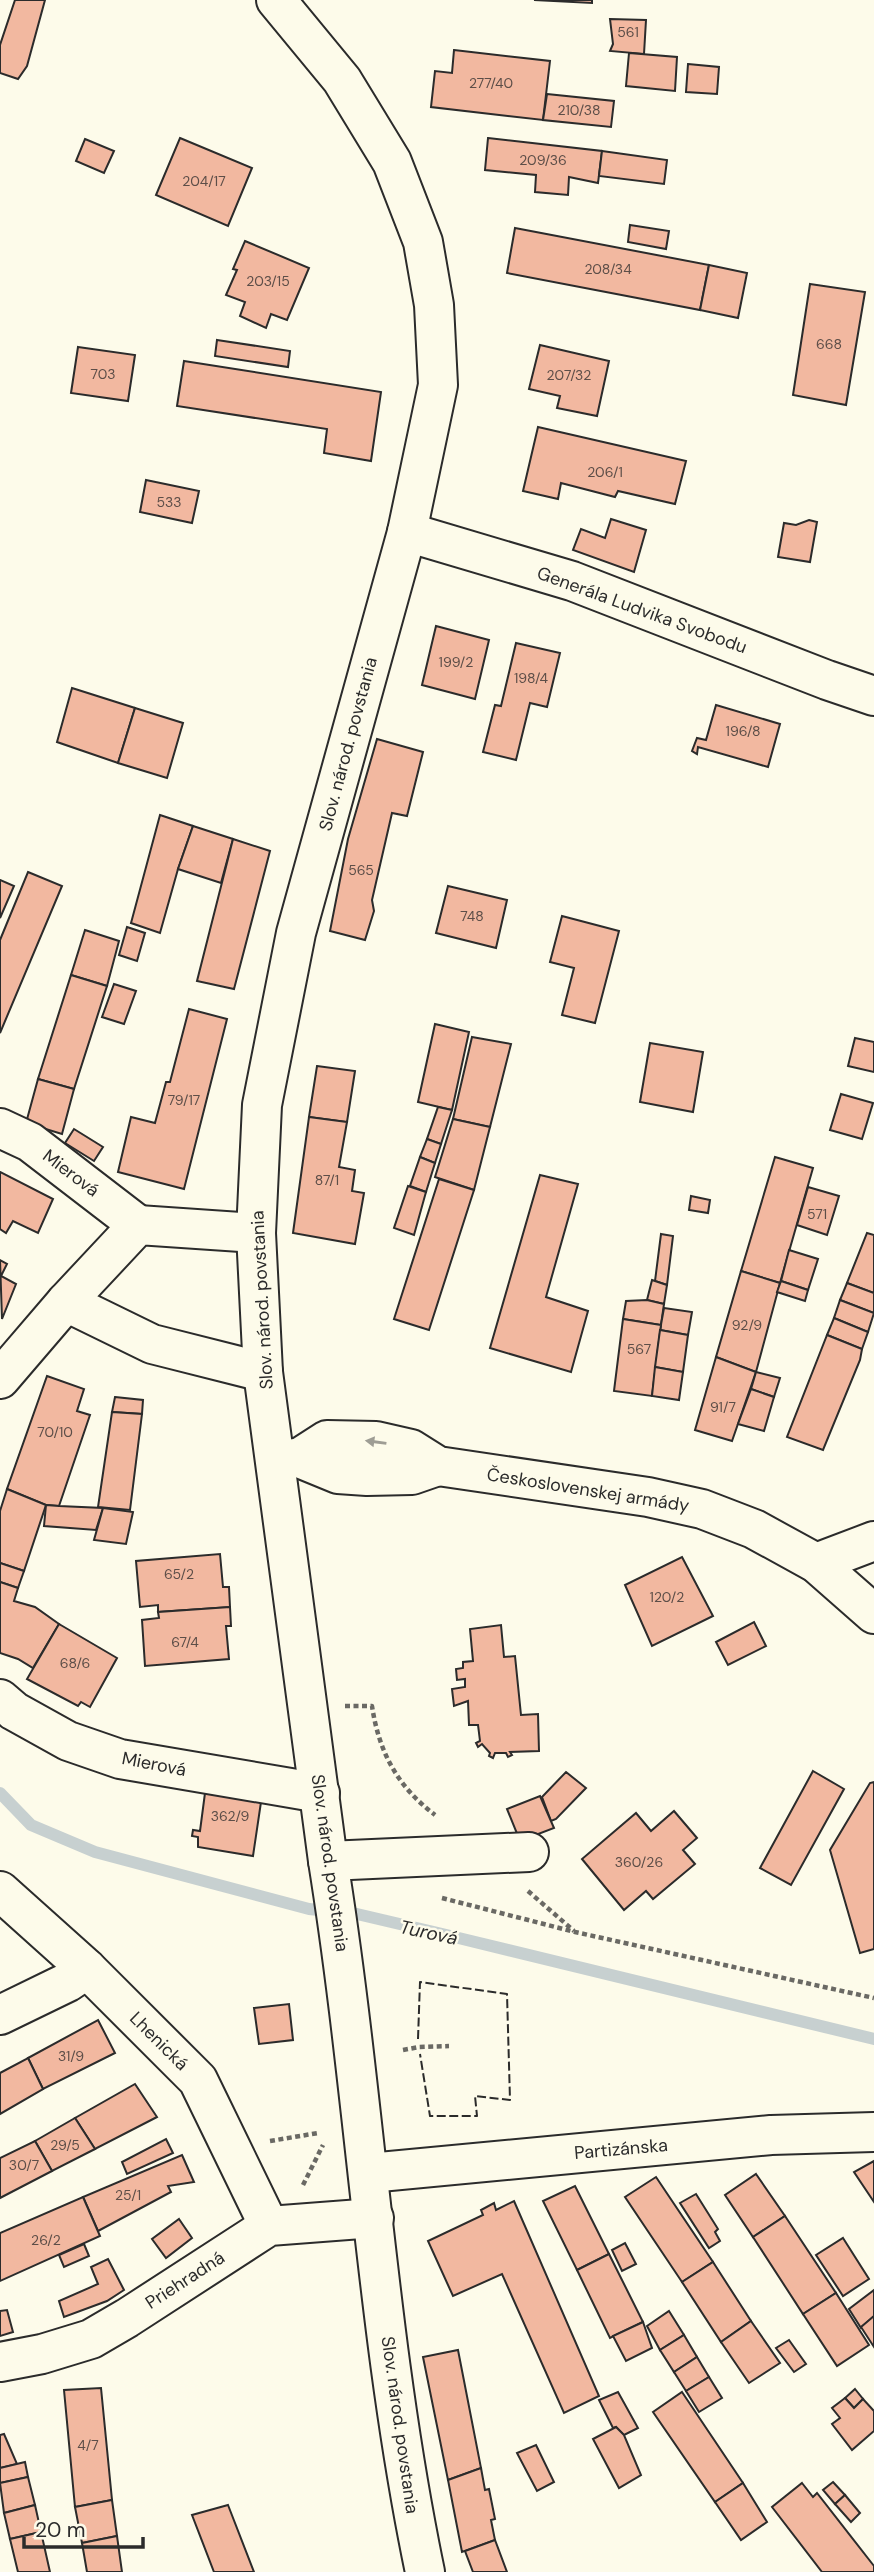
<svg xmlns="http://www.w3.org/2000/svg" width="874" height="2572" font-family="'DM Sans',sans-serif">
	<rect width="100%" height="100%" fill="#fdfbea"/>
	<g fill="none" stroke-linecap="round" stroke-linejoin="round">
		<polyline stroke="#c7d0d0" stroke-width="12" points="0,1793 31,1825 95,1852 309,1909 357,1914 438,1933 874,2039"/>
	</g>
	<g fill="#f2b8a0" stroke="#2b2b2b" stroke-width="2">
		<polygon points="15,0 45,0 27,66 18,79 0,73 0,45"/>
		<polygon points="534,0 592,0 592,3"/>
		<polygon points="610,19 646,20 644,54 610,51 613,44"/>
		<polygon points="454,50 550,61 543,120 431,107 435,71 452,73"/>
		<polygon points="629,53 677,57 675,91 626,86"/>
		<polygon points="688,64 719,67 717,94 686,92"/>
		<polygon points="547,94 614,101 611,127 543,120"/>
		<polygon points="180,138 252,168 228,226 156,195"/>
		<polygon points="488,138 602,151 598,183 569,177 568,195 535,192 536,175 485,170"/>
		<polygon points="85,139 114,151 104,173 76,161"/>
		<polygon points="602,151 667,160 664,184 599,176"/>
		<polygon points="630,225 669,231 666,249 628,242"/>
		<polygon points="515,228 709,265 700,310 507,273"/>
		<polygon points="245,241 309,268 287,320 271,314 266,328 240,316 245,302 226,295 237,270 233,269"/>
		<polygon points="709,265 747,273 738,318 700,310"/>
		<polygon points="810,284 865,292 846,405 793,395"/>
		<polygon points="217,340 290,351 288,367 215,356"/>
		<polygon points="540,345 609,361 597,416 557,408 560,396 529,389"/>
		<polygon points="78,347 135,355 128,401 71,393"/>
		<polygon points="184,361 381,392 371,461 324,453 327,429 177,406"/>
		<polygon points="538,427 686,461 675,504 618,491 615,497 561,483 558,499 523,491"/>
		<polygon points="146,480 199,491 192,523 140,512"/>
		<polygon points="611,519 646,530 634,572 573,550 581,529 605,538"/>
		<polygon points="809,520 817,522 810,562 778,557 784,523 796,525"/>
		<polygon points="436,626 489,640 475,699 422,685"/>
		<polygon points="516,643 560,653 547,707 530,703 516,760 483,752 495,705 501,706"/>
		<polygon points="72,688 135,708 118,763 57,742"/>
		<polygon points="716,705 780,724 768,767 698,747 697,754 692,751 697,738 706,740"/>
		<polygon points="135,708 183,723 167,778 118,763"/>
		<polygon points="377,739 423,752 407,816 392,813 372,900 374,911 365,940 330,931 348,839"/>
		<polygon points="160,815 193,826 178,869 160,933 131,923"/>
		<polygon points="193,826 233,839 221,883 178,869"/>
		<polygon points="233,839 270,851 234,989 197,981"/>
		<polygon points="28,872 62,886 0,1033 0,940"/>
		<polygon points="0,880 14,886 0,918"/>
		<polygon points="448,886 507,900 496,948 436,933"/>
		<polygon points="562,916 619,931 595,1023 562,1015 574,968 550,962"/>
		<polygon points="127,927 145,933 137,961 119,955"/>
		<polygon points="85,930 119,941 107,986 71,975"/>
		<polygon points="71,975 107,986 74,1089 38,1079"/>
		<polygon points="114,984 136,991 124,1024 102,1017"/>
		<polygon points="189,1009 227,1019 184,1189 118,1172 131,1117 155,1123 166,1082 170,1082"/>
		<polygon points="435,1024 469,1032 452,1110 418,1102"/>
		<polygon points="472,1037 511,1044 490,1127 453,1119"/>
		<polygon points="855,1038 874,1042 874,1072 848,1066"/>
		<polygon points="650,1043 703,1052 693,1112 640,1102"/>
		<polygon points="317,1066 355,1071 347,1122 309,1117"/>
		<polygon points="38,1079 74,1089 62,1134 26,1123"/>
		<polygon points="841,1094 873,1103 862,1139 830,1130"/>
		<polygon points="438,1107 452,1110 441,1144 427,1139"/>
		<polygon points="309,1117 347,1122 339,1167 355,1170 352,1191 364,1193 355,1244 293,1233"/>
		<polygon points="453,1119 490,1127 474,1190 435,1177"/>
		<polygon points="74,1129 103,1147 94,1161 65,1143"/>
		<polygon points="427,1139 441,1144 435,1163 420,1157"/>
		<polygon points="420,1157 435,1163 426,1192 410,1186"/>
		<polygon points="775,1157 813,1168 780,1283 741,1271"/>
		<polygon points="0,1172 53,1199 38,1233 13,1221 6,1233 0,1229"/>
		<polygon points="540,1175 578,1184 546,1297 588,1311 571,1372 490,1348"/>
		<polygon points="439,1179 474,1190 429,1330 394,1319"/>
		<polygon points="408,1186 426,1192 414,1235 394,1228"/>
		<polygon points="808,1187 839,1196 827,1235 797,1225"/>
		<polygon points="691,1196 710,1200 708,1213 689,1210"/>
		<polygon points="867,1233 874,1235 874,1293 847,1283"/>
		<polygon points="661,1234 673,1236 667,1285 655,1281"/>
		<polygon points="789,1250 818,1259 808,1290 781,1281"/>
		<polygon points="0,1260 7,1264 1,1276 16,1284 2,1319"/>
		<polygon points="741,1271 780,1283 756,1372 716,1357"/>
		<polygon points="652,1280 667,1285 664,1304 647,1300"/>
		<polygon points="781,1281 808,1290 805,1301 777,1292"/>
		<polygon points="847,1283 874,1293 874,1313 840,1300"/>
		<polygon points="647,1300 664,1304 661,1325 623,1319 626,1301"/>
		<polygon points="840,1300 874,1313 868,1332 834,1318"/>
		<polygon points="664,1308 692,1312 688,1335 660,1330"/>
		<polygon points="834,1318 868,1332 862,1349 827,1335"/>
		<polygon points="623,1319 661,1325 652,1396 614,1391"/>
		<polygon points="660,1330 688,1335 683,1372 655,1367"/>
		<polygon points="827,1335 862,1349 860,1360 823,1450 787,1437"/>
		<polygon points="716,1357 756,1372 732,1441 695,1430"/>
		<polygon points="655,1367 683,1372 679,1400 652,1396"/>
		<polygon points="756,1372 780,1378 774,1397 751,1389"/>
		<polygon points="47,1376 84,1389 77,1411 90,1415 59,1506 46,1505 7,1489"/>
		<polygon points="751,1389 774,1397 764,1431 738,1424"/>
		<polygon points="115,1397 143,1400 142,1414 112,1412"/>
		<polygon points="112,1412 142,1414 130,1510 98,1507"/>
		<polygon points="7,1489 46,1505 24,1571 0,1563 0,1511"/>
		<polygon points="46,1505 59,1506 103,1508 96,1530 44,1526"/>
		<polygon points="103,1508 133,1512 126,1544 94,1540"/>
		<polygon points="220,1554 223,1587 229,1587 230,1607 158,1612 158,1605 140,1607 136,1561"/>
		<polygon points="682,1557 713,1616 652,1646 625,1585"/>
		<polygon points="0,1563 24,1571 18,1588 0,1582"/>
		<polygon points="0,1582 18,1588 14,1601 35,1607 59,1624 33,1668 18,1659 0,1653"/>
		<polygon points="230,1607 231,1626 226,1626 229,1659 145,1666 142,1620 159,1618 158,1612"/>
		<polygon points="754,1622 766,1646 728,1665 716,1642"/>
		<polygon points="59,1624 117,1658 90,1707 81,1702 78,1706 27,1679"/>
		<polygon points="501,1625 504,1657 515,1656 521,1715 538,1714 539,1751 510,1752 512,1755 508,1757 506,1753 495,1753 493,1758 489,1756 490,1753 482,1744 478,1747 476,1743 480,1741 478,1725 469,1725 468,1701 454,1706 452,1689 465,1687 465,1679 457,1680 456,1669 463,1668 463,1662 473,1661 470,1629"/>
		<polygon points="813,1771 844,1789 791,1885 760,1868"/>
		<polygon points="566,1772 586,1788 556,1819 551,1821 542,1797"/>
		<polygon points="874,1782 874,1949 860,1953 830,1850 870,1783"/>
		<polygon points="205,1793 261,1802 253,1856 198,1847 198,1837 192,1836 193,1830 200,1831"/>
		<polygon points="540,1796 554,1828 520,1841 507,1809"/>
		<polygon points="674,1811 697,1838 683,1850 695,1864 653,1899 646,1891 624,1910 582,1859 636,1813 651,1831"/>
		<polygon points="289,2004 293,2040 259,2044 254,2008"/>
		<polygon points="98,2020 115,2053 43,2089 28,2058"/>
		<polygon points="28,2058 43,2089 0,2114 0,2073"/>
		<polygon points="135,2084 157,2117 95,2149 75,2118"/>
		<polygon points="75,2118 95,2149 52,2171 35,2141"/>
		<polygon points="166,2139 173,2153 127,2174 122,2162"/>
		<polygon points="35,2141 52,2171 0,2198 0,2158"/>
		<polygon points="182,2155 194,2182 168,2186 171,2192 98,2231 83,2197"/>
		<polygon points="874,2161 874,2202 854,2172"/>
		<polygon points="756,2174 785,2216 753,2237 725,2195"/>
		<polygon points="656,2177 713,2262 682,2282 625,2197"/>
		<polygon points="575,2186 609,2254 577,2270 543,2201"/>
		<polygon points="696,2194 718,2229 715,2232 720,2241 709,2248 680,2203"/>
		<polygon points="83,2197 100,2236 0,2281 0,2233"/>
		<polygon points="514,2201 599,2396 564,2413 502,2274 453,2296 428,2241 483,2215 481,2210 494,2203 496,2210"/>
		<polygon points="785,2216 836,2293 803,2314 753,2237"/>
		<polygon points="179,2219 192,2238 166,2258 152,2239"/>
		<polygon points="843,2238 869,2279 843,2296 816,2255"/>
		<polygon points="625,2243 636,2264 622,2271 612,2250"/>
		<polygon points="84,2244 89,2256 64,2267 59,2255"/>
		<polygon points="609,2254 643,2322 610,2338 577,2270"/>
		<polygon points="108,2259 124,2290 107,2301 64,2317 59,2301 98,2284 91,2267"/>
		<polygon points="713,2262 751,2321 721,2342 682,2282"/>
		<polygon points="874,2290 874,2316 861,2328 849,2309"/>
		<polygon points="836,2293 869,2345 837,2366 803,2314"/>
		<polygon points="7,2310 13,2332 0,2336 0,2311"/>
		<polygon points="669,2311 684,2335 660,2350 647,2326"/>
		<polygon points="874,2316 874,2347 861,2327"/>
		<polygon points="751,2321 780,2363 749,2383 721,2342"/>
		<polygon points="643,2322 652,2348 626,2361 613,2336"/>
		<polygon points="684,2335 697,2357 674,2372 660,2350"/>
		<polygon points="789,2340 806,2364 794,2372 776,2348"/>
		<polygon points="458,2350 481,2468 448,2480 423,2357"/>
		<polygon points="697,2357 709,2377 686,2391 674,2372"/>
		<polygon points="709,2377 722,2398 699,2412 686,2391"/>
		<polygon points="101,2388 112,2500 75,2507 64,2390"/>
		<polygon points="855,2389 863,2399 854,2408 845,2398"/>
		<polygon points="618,2392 638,2428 624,2435 616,2427 613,2428 599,2400"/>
		<polygon points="682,2392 743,2483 715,2502 653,2412"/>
		<polygon points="845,2398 854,2408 863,2399 874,2411 874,2431 852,2450 832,2424 840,2418 832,2408"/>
		<polygon points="616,2427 624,2435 641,2475 619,2488 593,2439"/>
		<polygon points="4,2434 17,2464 0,2468 0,2435"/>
		<polygon points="536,2445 554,2482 537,2491 517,2453"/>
		<polygon points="25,2462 28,2477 0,2483 0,2468"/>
		<polygon points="481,2468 485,2490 489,2489 495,2519 491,2520 495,2540 462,2552 448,2480"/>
		<polygon points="28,2477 35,2505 4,2513 0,2483"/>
		<polygon points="833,2482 845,2495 835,2504 823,2490"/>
		<polygon points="743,2483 767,2522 741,2540 715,2502"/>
		<polygon points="802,2483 813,2497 817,2493 874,2566 874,2572 822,2572 772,2507"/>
		<polygon points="845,2495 860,2513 851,2522 835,2504"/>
		<polygon points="112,2500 117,2536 82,2543 75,2507"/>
		<polygon points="35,2505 41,2532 10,2539 4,2513"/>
		<polygon points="228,2505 254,2572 214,2572 192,2515"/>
		<polygon points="41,2532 50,2572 18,2572 10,2539"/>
		<polygon points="117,2536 122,2572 87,2572 82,2543"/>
		<polygon points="495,2540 507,2572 473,2572 465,2551"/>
	</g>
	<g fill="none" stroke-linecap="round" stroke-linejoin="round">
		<g stroke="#2b2b2b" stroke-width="42">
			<g id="minor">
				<path d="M276 0 342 80 392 162 423 242 434 305 438 385 407 532 296 933 262 1105 256 1233 263 1372 328 1861C366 2097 376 2337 425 2572"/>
				<polyline points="407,532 572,581 827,680 874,696"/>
				<polyline points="0,1128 30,1142 138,1225"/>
				<polyline points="66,1302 152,1344 263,1372"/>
				<polyline points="0,1379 66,1302 138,1225 256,1233"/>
				<polyline points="299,1458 327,1440 376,1441 411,1449 438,1466 648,1497 702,1509 754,1529 816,1563 874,1614"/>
				<polyline points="281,1459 299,1458 338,1474 367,1476 412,1475 438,1466"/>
				<polyline points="816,1563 874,1541"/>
				<polyline points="0,1699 14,1711 68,1741 120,1759 320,1793"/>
				<polyline points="328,1861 529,1852"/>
				<polyline points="0,1891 87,1969 198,2080 269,2226"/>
				<polyline points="0,2015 68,1982 87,1969"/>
				<polyline points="369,2173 771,2135 874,2132"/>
				<polyline points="0,2362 42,2354 91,2339 127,2318 269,2226 374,2218"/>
			</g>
		</g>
		<g stroke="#6a6964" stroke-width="4.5" stroke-dasharray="5 3.5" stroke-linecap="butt">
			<path d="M345 1706H372C379 1752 397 1786 435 1815"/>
			<polyline points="528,1891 574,1931"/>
			<polyline points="442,1898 575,1932 874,1998"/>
			<polyline points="403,2050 419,2047 449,2046"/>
			<polyline points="270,2141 318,2133"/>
			<polyline points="303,2185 323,2145"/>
		</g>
		<use href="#minor" stroke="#fdfbea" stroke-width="38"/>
		<polyline stroke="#2b2b2b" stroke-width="2" stroke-dasharray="9 3.5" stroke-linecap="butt" points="418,2039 420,1982 507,1994 510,2100 475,2096 477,2116 430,2116 420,2054"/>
	</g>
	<defs><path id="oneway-solid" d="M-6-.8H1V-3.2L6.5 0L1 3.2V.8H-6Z" transform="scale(1.75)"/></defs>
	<use fill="#9e9d94" href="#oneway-solid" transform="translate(376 1442) rotate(-172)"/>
	<g text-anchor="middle" stroke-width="5" stroke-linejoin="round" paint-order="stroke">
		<g font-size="14" fill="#5d4e48">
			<text x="628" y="37">561</text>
			<text x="491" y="88">277/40</text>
			<text x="579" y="115">210/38</text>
			<text x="543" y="165">209/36</text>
			<text x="204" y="186">204/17</text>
			<text x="608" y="274">208/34</text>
			<text x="268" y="286">203/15</text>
			<text x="829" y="349">668</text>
			<text x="103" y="379">703</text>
			<text x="569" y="380">207/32</text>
			<text x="605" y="477">206/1</text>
			<text x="169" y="507">533</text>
			<text x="456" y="667">199/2</text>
			<text x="531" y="683">198/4</text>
			<text x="743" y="736">196/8</text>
			<text x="361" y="875">565</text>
			<text x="472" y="921">748</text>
			<text x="184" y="1105">79/17</text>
			<text x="327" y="1185">87/1</text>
			<text x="817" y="1219">571</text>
			<text x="747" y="1330">92/9</text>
			<text x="639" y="1354">567</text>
			<text x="723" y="1412">91/7</text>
			<text x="55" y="1437">70/10</text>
			<text x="179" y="1579">65/2</text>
			<text x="667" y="1602">120/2</text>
			<text x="185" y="1647">67/4</text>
			<text x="75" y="1668">68/6</text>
			<text x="230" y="1821">362/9</text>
			<text x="639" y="1867">360/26</text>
			<text x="71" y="2061">31/9</text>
			<text x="65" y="2150">29/5</text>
			<text x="24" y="2170">30/7</text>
			<text x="128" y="2200">25/1</text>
			<text x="46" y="2245">26/2</text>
			<text x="88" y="2450">4/7</text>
		</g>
		<g font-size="18" fill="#2b2b2b" stroke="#fdfbea">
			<text transform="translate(642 610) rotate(20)" y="6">Generála Ludvika Svobodu</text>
			<text transform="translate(348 744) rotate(-75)" y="6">Slov. národ. povstania</text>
			<text transform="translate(71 1173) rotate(37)" y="6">Mierová</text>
			<text transform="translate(262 1300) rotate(-93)" y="6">Slov. národ. povstania</text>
			<text transform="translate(588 1490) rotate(9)" y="6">Československej armády</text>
			<text transform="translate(154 1764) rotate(11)" y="6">Mierová</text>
			<text transform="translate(330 1863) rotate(82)" y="6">Slov. národ. povstania</text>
			<text transform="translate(159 2041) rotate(45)" y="6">Lhenická</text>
			<text transform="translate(621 2149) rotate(-5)" y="6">Partizánska</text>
			<text transform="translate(185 2280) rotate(-33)" y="6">Priehradná</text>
			<text transform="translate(400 2425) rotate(82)" y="6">Slov. národ. povstania</text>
		</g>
		<g font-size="19" font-style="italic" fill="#2b2b2b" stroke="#fdfbea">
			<text transform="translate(429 1932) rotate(12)" y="7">Turová</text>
		</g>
	</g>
	<path d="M24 2537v10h119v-10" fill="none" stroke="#2b2b2b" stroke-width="3.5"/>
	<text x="35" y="2537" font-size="21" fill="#2b2b2b" stroke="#fdfbea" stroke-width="5" paint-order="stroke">20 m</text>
</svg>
